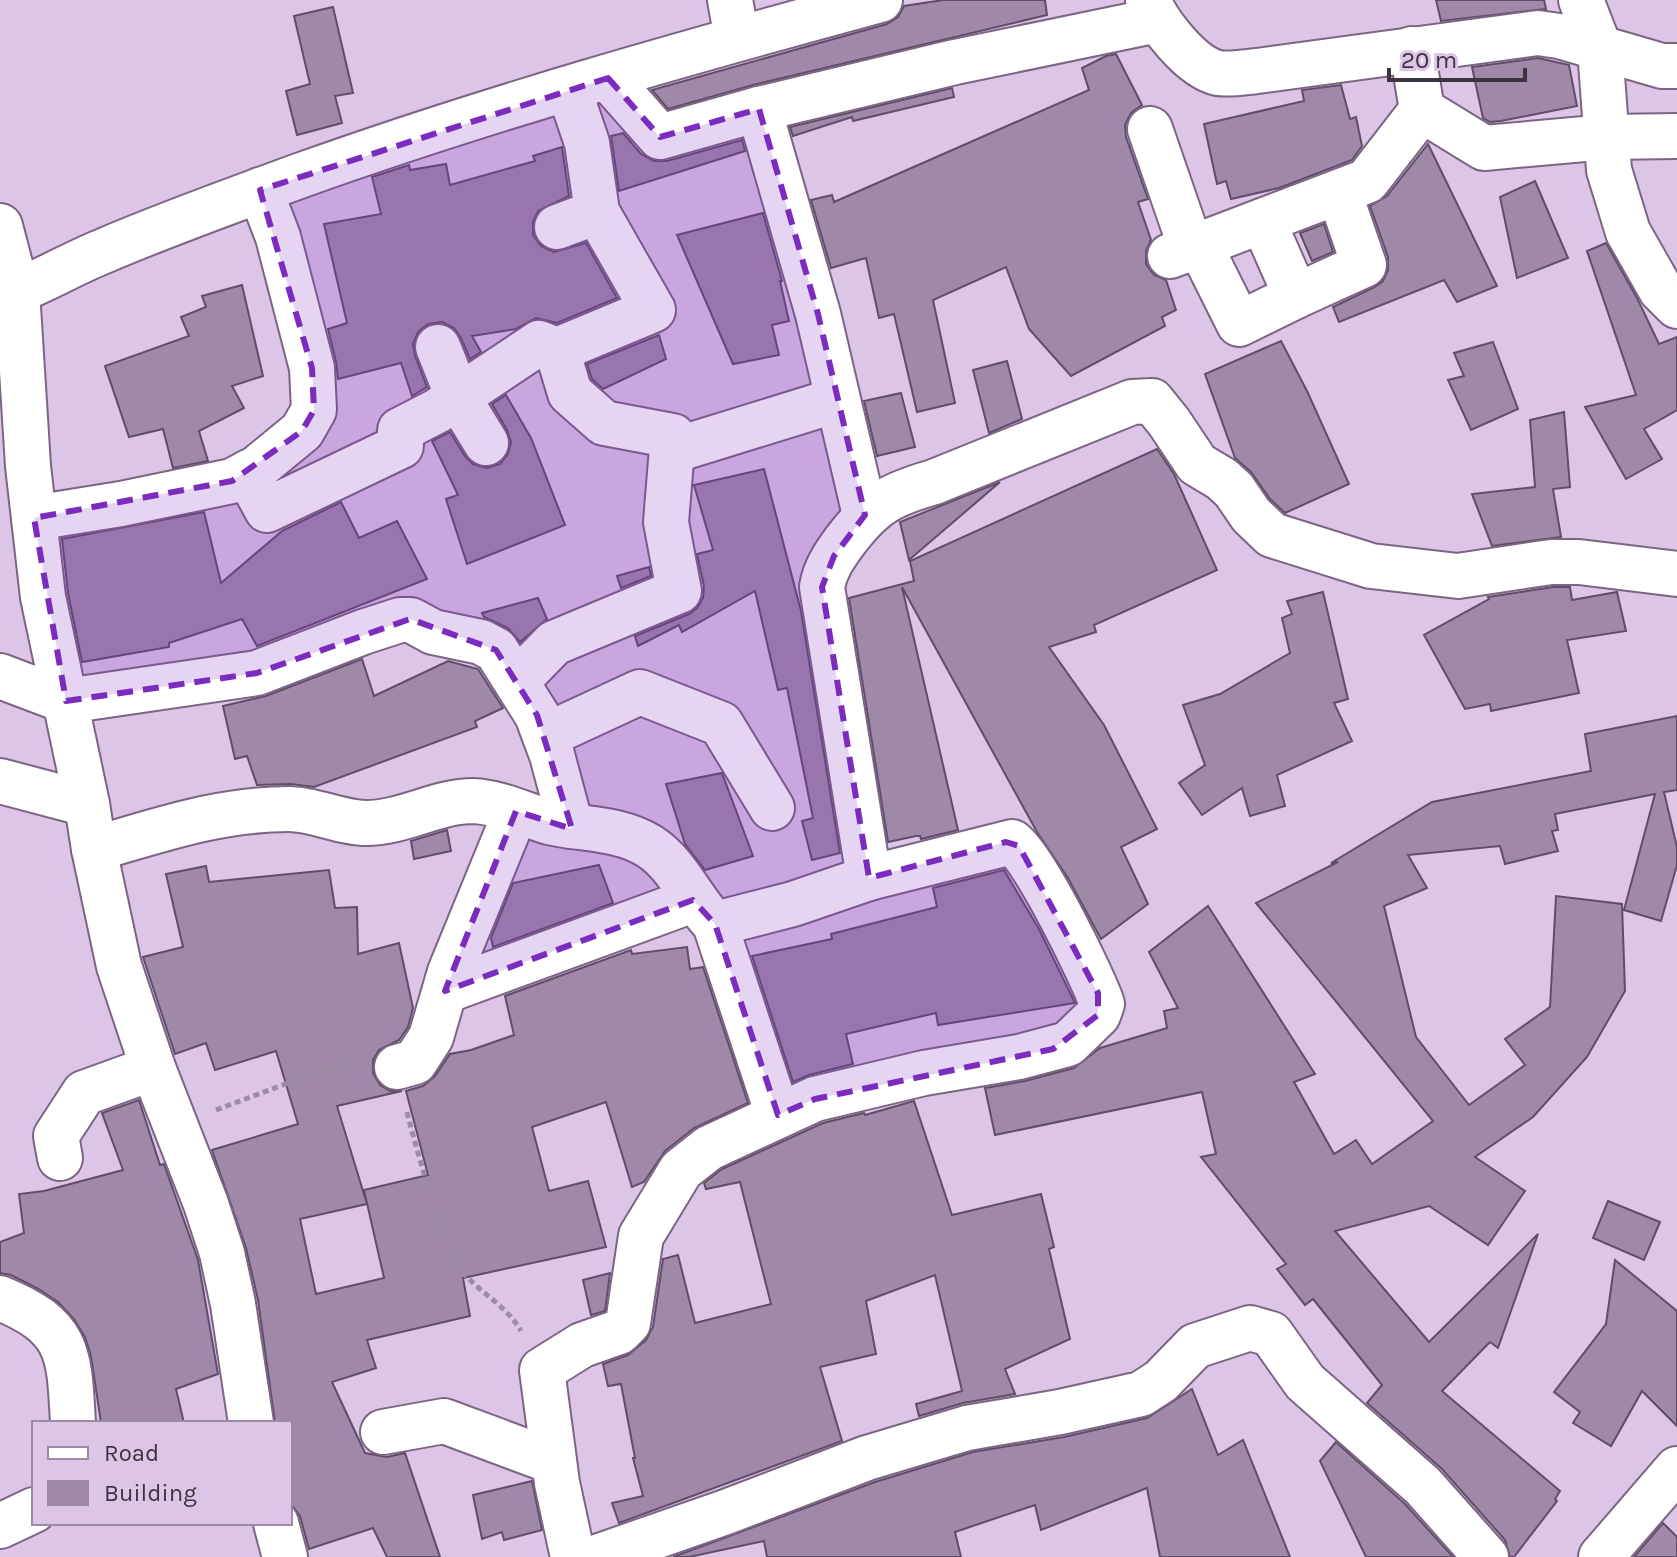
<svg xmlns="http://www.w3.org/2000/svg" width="1677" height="1557" font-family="Karla,sans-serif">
	<rect width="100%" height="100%" fill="#ddc5e7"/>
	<g fill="#9f88a8" stroke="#614c69" stroke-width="2">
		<polygon points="943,0 1045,0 1047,15 753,85 668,109 652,90 887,24 898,17 904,6"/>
		<polygon points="1436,0 1544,0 1546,9 1441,21"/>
		<polygon points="333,7 353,93 335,96 342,123 297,135 286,91 310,84 294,16"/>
		<polygon points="1116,54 1142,105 1131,113 1125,125 1126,137 1148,199 1138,202 1151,240 1146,251 1146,264 1154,275 1166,280 1176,310 1162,317 1165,326 1071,376 1029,329 1006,267 933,300 955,403 917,412 894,314 879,318 866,258 831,268 811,200 832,195 834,202 1089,90 1082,68 1106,56"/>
		<polygon points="1538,58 1569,65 1577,106 1501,121 1490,122 1483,118 1472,67"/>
		<polygon points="1341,85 1350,119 1356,117 1362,146 1352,160 1279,188 1231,199 1226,181 1217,184 1204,124 1304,101 1302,90"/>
		<polygon points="952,88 954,97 853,121 852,117 793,136 790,127"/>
		<polygon points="623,133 641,154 654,161 667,161 742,140 745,151 619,191 611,136"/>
		<polygon points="1428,144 1497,286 1457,302 1444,280 1339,322 1333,307 1375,287 1383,281 1388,270 1388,257 1370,206 1387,196"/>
		<polygon points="562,147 569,196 538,211 533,222 533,235 541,246 554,252 586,243 617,298 557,323 536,318 516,329 472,336 481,352 470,359 461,338 454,328 442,322 428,324 418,332 413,344 415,356 427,387 412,396 401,363 338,379 336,362 328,329 347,323 324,224 381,214 372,177 409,165 410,170 446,164 450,185 535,161 533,156"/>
		<polygon points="1535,181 1568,258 1517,278 1500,197"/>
		<polygon points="763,213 782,281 780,281 789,321 772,325 779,355 733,364 677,235"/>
		<polygon points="1324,224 1333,252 1312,261 1300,233"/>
		<polygon points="1606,243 1637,298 1659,344 1677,337 1677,410 1644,429 1662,459 1626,479 1585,407 1636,395 1587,251"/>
		<polygon points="242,285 263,376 232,386 244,408 199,431 208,461 173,468 163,429 129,437 105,366 189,336 181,317 206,307 202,296"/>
		<polygon points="659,335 666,359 603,389 592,379 587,364"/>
		<polygon points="1281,341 1307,391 1349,484 1285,513 1270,499 1251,472 1235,458 1205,374"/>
		<polygon points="1493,342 1518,409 1471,430 1448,380 1464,376 1454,353"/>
		<polygon points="1007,361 1022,419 989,433 973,370"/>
		<polygon points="901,393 915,447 877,456 864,401"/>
		<polygon points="506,395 531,438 565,525 467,564 446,499 458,495 432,441 450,432 465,456 473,464 487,468 500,464 508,454 511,442 507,430 492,404"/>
		<polygon points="1564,412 1570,487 1553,489 1561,537 1492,546 1472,494 1535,487 1530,420"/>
		<polygon points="1157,449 1174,474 1217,570 1094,625 1096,632 1049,647 1104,725 1157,829 1121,847 1148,904 1101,939 1068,878 1037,832 902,587 958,830 921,839 920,836 916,836 888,842 849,598 914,581 910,561"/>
		<polygon points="764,469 801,611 840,853 812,860 802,821 813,818 787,688 778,690 755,591 682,632 679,625 638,646 635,636 689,614 697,608 703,598 704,586 697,554 713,550 694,485"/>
		<polygon points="1000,482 909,560 900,522"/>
		<polygon points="341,502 359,538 397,521 427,579 257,646 242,619 169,643 169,647 82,662 68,593 62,539 204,512 221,583 282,531"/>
		<polygon points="649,567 651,576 621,588 617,576"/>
		<polygon points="1553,587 1570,587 1572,600 1617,592 1626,631 1567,640 1579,693 1491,711 1490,704 1465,709 1424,635 1489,599 1488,597"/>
		<polygon points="1323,592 1348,699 1334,703 1352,741 1277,775 1285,806 1250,816 1242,788 1202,815 1179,783 1205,765 1183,705 1220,694 1290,653 1282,618 1292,614 1287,601"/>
		<polygon points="538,598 547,619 520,642 508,628 484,617 482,613"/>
		<polygon points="362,659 374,696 448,661 478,669 503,708 475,721 477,727 314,787 291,784 257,785 247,756 235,759 223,706 266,696"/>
		<polygon points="1677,716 1677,790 1664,792 1677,847 1677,865 1661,921 1624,910 1655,794 1555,814 1558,830 1552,831 1558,851 1505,864 1500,846 1408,855 1427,888 1384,906 1416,1037 1469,1105 1525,1065 1505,1039 1550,1007 1556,896 1622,904 1625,991 1587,1057 1533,1117 1475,1157 1525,1191 1488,1245 1429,1206 1335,1231 1429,1342 1538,1234 1498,1348 1490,1342 1442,1391 1560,1491 1555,1499 1557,1501 1514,1557 1510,1557 1505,1540 1442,1469 1367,1403 1382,1385 1313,1299 1305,1305 1277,1269 1286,1264 1201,1157 1216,1154 1202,1092 995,1135 985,1088 1025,1081 1074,1068 1100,1048 1167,1028 1164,1011 1178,1008 1149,952 1208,906 1315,1074 1294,1082 1334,1154 1356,1140 1372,1164 1433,1121 1256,903 1338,862 1331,863 1432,802 1591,771 1585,734"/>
		<polygon points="722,773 753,856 705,870 685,844 666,784"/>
		<polygon points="447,830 451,851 414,859 411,841"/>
		<polygon points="599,865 613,903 493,947 491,938 513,883"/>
		<polygon points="206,866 209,882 329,870 335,908 357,907 358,954 399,943 413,1008 408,1027 399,1040 379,1050 373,1060 373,1073 380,1085 390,1091 402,1091 337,1106 367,1204 300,1219 316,1294 384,1278 364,1190 428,1175 406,1091 423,1086 435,1076 450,1054 471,1050 514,1035 505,996 631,950 632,954 687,947 690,969 703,967 748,1103 694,1128 665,1151 644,1182 632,1187 606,1102 532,1127 549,1191 588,1181 606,1247 463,1278 470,1316 367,1340 376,1368 332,1382 365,1453 387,1457 405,1453 440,1557 387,1557 373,1528 309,1549 300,1516 290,1503 290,1423 275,1423 258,1300 246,1248 212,1150 298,1124 276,1051 215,1070 206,1043 175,1054 143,957 183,947 166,874"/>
		<polygon points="1004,870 1039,929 1075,1003 938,1025 936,1013 846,1034 853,1064 809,1075 793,1082 752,956 832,939 831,934 937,907 933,888"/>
		<polygon points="139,1100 160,1165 164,1164 198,1260 218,1374 176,1389 184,1423 101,1423 91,1356 85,1337 74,1319 58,1302 37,1288 11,1275 0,1273 0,1242 24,1233 19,1194 44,1191 123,1170 102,1113"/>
		<polygon points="914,1101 952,1215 1041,1194 1054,1247 1049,1249 1070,1339 1005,1369 1015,1394 963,1403 919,1416 916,1404 962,1391 935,1275 866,1301 876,1354 820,1367 842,1441 619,1523 612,1503 643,1496 633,1458 635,1458 621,1384 608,1386 603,1364 628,1355 646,1340 653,1327 663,1259 678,1255 695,1323 771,1304 740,1182 706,1189 704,1183 722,1169 823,1123 864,1113 865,1115"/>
		<polygon points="1608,1201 1660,1222 1644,1260 1593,1238"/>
		<polygon points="1615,1260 1677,1311 1677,1426 1642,1391 1611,1446 1573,1423 1580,1412 1554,1392 1606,1324"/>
		<polygon points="610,1273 605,1311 591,1315 583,1280"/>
		<polygon points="1192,1389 1218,1455 1243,1440 1290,1557 1160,1557 1147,1488 1041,1530 1035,1505 955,1532 961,1557 767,1557 764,1541 689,1557 673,1557 875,1482 973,1452 1064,1437 1147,1418"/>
		<polygon points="1336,1442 1405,1504 1453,1557 1366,1557 1320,1461"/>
		<polygon points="532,1481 542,1530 504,1540 502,1532 482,1539 473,1495"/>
		<polygon points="1663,1523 1677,1537 1677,1557 1634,1557"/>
	</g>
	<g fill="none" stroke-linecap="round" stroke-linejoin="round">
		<g stroke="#7b6583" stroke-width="48">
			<g id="street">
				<polyline points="730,0 737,38"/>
				<path d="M1148 0C1158 24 1191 67 1218 73 1230 75 1245 72 1257 71L1538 33 1559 36 1662 66H1677"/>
				<polyline points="1581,0 1600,49 1609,170 1628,232 1661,290 1677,306"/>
				<polyline points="1412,49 1422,110 1484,148 1607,137 1677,136"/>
				<polyline points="608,78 660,137 759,109 955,62 1158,20"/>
				<polyline points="759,109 818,314 865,515"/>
				<polyline points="1150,129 1191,248 1206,258 1239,324 1296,296"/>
				<polyline points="1263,221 1296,296 1364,265 1339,192"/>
				<polyline points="0,226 17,291 28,466 43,597 87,804 94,849 119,966 153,1068 206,1204 222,1253 233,1304 251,1423"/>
				<polyline points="557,227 597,212"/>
				<polyline points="1170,256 1367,181 1422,110"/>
				<path d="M0 296C37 286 70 264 106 250 169 223 234 200 299 176 489 108 685 53 880 0"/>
				<polyline points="438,347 458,397 486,443"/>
				<polyline points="672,451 837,400"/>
				<polyline points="247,473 267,510 401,446 400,430 437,411 539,343 557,350"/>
				<polyline points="34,518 121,504 232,481 257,468 302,431 314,410 312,368 278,237 260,190"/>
				<polyline points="0,676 66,701 257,673 363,632 400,620 411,620 433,632 481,642 496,650 537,715 552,755 571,826"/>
				<polyline points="518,680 554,643 679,591 666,522 673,436 604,423 570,393 557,350 653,310 597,212 587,143 569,90"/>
				<polyline points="545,736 640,692 721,724 772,808"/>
				<polyline points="0,781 87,804"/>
				<path d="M94 849C160 830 219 809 289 809 315 809 340 823 366 823 403 823 437 801 473 801 499 802 525 815 549 822 583 830 618 827 649 846 678 864 691 900 715 924L778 1115"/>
				<path d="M869 878 822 587C825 569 834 556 845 541 873 504 889 495 934 482L1132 402 1152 401 1169 422 1197 464 1222 479 1234 490 1251 515 1272 535 1371 566 1458 576 1551 562H1579L1677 574"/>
				<polyline points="445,991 693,900"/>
				<polyline points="397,1067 415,1062 431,1037 450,972 516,811"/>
				<polyline points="60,1158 56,1136 84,1093 153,1068"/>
				<path d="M0 1298C71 1327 69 1354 73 1423"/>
				<polyline points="383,1432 444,1421 554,1462"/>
				<polyline points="276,1523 285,1557"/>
				<polyline points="0,1526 34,1510"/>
				<path d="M573 1557 557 1483 542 1370 582 1345 619 1332 628 1323 641 1236 681 1170 709 1148 815 1099 924 1073 1019 1057 1068 1044 1098 1015 1102 1004C1093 977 1032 853 1012 842L869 878 793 904 715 924"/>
				<polyline points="597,1557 726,1512 867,1458 967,1428 1060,1412 1141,1394 1161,1381 1195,1346 1250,1328 1271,1334 1305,1382 1423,1486 1486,1557"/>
				<polyline points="1601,1557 1677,1469"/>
			</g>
		</g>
		<g stroke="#9e8ba5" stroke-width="5" stroke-dasharray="6 4" stroke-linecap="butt">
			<polyline points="216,1110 336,1065 353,1063"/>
			<path d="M407 1112C417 1152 429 1192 443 1230 446 1240 449 1250 454 1259 470 1289 504 1301 521 1331"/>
		</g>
		<use href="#street" stroke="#fff" stroke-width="44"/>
	</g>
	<path fill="#7b2cbf" fill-opacity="0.2" stroke="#7b2cbf" stroke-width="6" stroke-dasharray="16 10" stroke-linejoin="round" d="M608 78 660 137 759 109 818 314 865 515 834 556 822 587 869 878 1006 842 1019 846 1098 993V1015L1053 1049 815 1099 778 1115 715 924 693 900 445 991 516 811 572 829 537 715 496 650 410 619 257 673 66 701 34 518 232 481 302 431 314 410 312 368 260 190Z"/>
	<rect x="32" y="1421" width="260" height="104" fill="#ddc5e7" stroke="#9d8ba5" stroke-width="2"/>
	<rect x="48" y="1447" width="40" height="12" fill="#ffffff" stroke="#9d8ba5" stroke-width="2"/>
	<text x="104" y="1461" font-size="24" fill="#3e3441">Road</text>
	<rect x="48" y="1481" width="40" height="24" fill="#9f88a8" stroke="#9d8ba5" stroke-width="2"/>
	<text x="104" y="1501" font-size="24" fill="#3e3441">Building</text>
	<path d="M1389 68v12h136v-12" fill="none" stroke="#3e3441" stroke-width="4"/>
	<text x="1401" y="68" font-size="24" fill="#3e3441" stroke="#ddc5e7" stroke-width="6" paint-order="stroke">20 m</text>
</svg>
